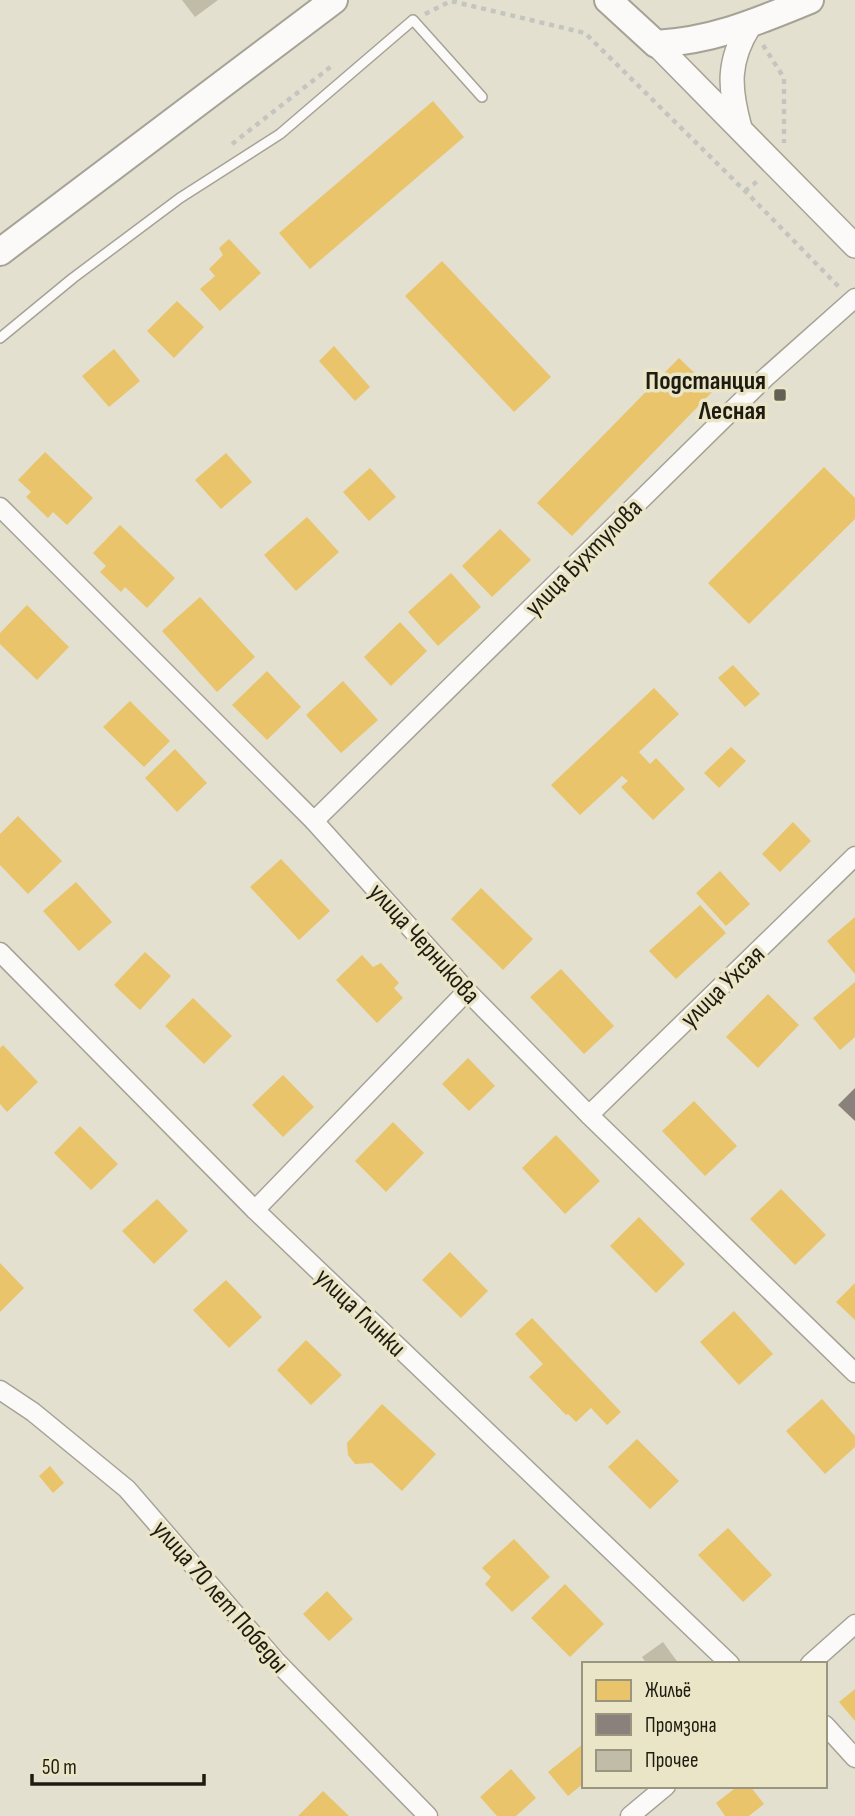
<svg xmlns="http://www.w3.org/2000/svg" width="855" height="1816" font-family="'Sofia Sans Condensed',sans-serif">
	<rect width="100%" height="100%" fill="#e3e0d0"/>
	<g fill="#e9c46a">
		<polygon points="433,101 464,137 310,269 279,233"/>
		<polygon points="229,239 261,273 220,311 200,289 215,276 209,269 223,255 219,248"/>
		<polygon points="442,261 551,377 514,412 405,296"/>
		<polygon points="177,301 204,327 174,358 147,331"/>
		<polygon points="334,346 370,387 355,401 319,361"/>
		<polygon points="114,349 140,381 109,407 82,376"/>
		<polygon points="679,358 713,391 572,536 537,503"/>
		<polygon points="45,452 93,498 67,525 53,512 48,518 26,497 31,492 18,480"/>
		<polygon points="226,453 252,482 221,509 195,480"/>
		<polygon points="824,467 855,498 855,519 749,624 708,583"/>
		<polygon points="370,468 396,497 369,521 343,492"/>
		<polygon points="307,517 339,552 296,591 264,555"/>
		<polygon points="120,525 175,578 147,608 125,587 121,592 100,572 106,566 93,553"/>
		<polygon points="500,529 531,560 492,597 462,566"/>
		<polygon points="451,573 481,607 438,646 408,612"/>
		<polygon points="200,597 255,657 217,692 162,631"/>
		<polygon points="27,605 69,647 37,680 0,644 0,633"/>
		<polygon points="400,622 427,651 391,686 364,657"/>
		<polygon points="733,665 760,694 745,707 718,678"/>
		<polygon points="267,671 301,707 267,740 232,705"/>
		<polygon points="343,681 378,720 341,753 306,715"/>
		<polygon points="654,688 679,714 639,752 650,764 656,758 685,789 653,820 621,787 628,781 622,776 580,815 551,785"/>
		<polygon points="130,701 170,741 144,767 103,727"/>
		<polygon points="731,747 746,761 719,788 704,773"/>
		<polygon points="175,749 207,783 177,812 145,778"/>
		<polygon points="18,816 62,861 28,894 0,865 0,834"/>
		<polygon points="793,822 811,841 780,872 762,854"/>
		<polygon points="281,859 330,911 299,940 250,887"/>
		<polygon points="720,871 750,904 726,926 696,893"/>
		<polygon points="76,882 112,922 79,951 43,911"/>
		<polygon points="481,888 533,939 503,970 451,919"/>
		<polygon points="700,905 726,933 676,979 649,951"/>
		<polygon points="855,917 855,974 827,941"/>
		<polygon points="145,952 171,976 140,1010 114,985"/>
		<polygon points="362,955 373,967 381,963 399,983 394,988 403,998 377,1023 336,980"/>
		<polygon points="561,969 614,1026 584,1054 530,997"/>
		<polygon points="855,982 855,1037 840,1050 813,1018"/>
		<polygon points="768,994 799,1025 758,1068 726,1037"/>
		<polygon points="193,998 232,1036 204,1064 165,1026"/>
		<polygon points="3,1045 38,1082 7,1112 0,1104 0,1048"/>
		<polygon points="468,1058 495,1086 469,1111 442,1084"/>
		<polygon points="283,1075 314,1107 283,1137 252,1105"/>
		<polygon points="694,1101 737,1146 705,1176 662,1131"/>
		<polygon points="393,1122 424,1153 386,1192 355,1161"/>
		<polygon points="80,1126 118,1164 91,1190 54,1153"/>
		<polygon points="556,1135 600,1181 565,1214 522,1168"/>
		<polygon points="781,1189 826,1235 795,1265 750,1219"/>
		<polygon points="157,1199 188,1231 154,1264 122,1231"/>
		<polygon points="639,1217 685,1264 656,1293 610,1246"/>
		<polygon points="450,1252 488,1291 461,1318 422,1280"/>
		<polygon points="0,1263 24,1288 0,1312"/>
		<polygon points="226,1280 262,1317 229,1348 193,1310"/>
		<polygon points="855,1283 855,1320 836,1302"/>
		<polygon points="734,1311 773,1354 739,1385 700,1342"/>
		<polygon points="532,1318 621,1412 607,1425 591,1408 576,1422 568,1414 566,1415 529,1377 543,1364 515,1334"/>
		<polygon points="306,1340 342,1375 311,1405 277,1370"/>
		<polygon points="822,1399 855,1436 855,1447 825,1474 786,1431"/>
		<polygon points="382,1404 436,1454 402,1491 372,1463 355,1464 348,1455 347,1443"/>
		<polygon points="637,1439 679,1481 650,1509 608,1467"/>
		<polygon points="50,1466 64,1483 53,1493 39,1476"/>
		<polygon points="728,1528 772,1575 743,1602 698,1555"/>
		<polygon points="514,1539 550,1577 512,1612 485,1584 491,1577 482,1568"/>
		<polygon points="565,1584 604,1624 570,1657 531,1618"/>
		<polygon points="327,1591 353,1619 329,1641 303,1614"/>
		<polygon points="855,1689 855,1721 839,1702"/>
		<polygon points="584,1743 584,1783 568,1796 548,1772"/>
		<polygon points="511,1769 536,1798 516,1816 497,1816 480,1797"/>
		<polygon points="738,1786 750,1786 764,1804 749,1816 725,1816 716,1803"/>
		<polygon points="323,1791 349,1816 298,1816"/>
	</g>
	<polygon fill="#8a817c" points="855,1088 855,1121 838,1105"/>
	<g fill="#c1bca7">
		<polygon points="182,0 218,0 195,17"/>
		<polygon points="663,1642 679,1664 647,1664 642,1657"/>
	</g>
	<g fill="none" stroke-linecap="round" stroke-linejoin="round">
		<g stroke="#a5a296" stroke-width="12">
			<polyline id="service" points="0,338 73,278 180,198 280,134 413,20 482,97"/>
		</g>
		<g stroke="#a5a296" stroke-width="21">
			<g id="minor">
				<polyline points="0,507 314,821 467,991 589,1115 855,1373"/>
				<polyline points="314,821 765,378 855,298"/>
				<polyline points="0,952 255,1210 730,1664"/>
				<polyline points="589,1115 855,856"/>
				<polyline points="255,1210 467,991"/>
				<polyline points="0,1390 33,1412 127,1489 276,1661 428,1816"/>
				<polyline points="810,1664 855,1624"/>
				<polyline points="825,1725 855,1758"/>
				<polyline points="630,1816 666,1786"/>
			</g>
		</g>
		<g stroke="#a5a296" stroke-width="26">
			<g id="tertiary">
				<polyline points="656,44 855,246"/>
				<path d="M740 128C729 88 727 61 750 25"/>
			</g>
		</g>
		<g stroke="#a5a296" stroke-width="30">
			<g id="secondary">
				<path d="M608 0 656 44C715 40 756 22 810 0"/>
				<polyline points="0,252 334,0"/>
			</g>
		</g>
		<g stroke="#c5c5c0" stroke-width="4.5" stroke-dasharray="5 5" stroke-linecap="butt">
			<polyline points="425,14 451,1 585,33 745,191 840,288"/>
			<polyline points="763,45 784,78 784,143"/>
			<polyline points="232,144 333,65"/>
			<polyline points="745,191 759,180"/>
		</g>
		<use href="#service" stroke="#fbfaf8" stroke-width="9"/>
		<use href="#minor" stroke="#fbfaf8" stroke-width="18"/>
		<use href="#tertiary" stroke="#fbfaf8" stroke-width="23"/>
		<use href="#secondary" stroke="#fbfaf8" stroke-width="26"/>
	</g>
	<rect fill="#636154" stroke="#ebe5c8" stroke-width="2.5" x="773" y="388" width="14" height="14" rx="3.5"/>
	<g text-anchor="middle" stroke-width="7" stroke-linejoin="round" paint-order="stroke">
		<g font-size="26" font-weight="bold" fill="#1e1c11" stroke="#ebe5c8" text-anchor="end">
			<text x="766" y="389">Подстанция<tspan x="766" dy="30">Лесная</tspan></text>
		</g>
		<g font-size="26" fill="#1e1c11" stroke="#ebe5c8">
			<text transform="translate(583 557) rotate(-45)" y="9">улица Бухтулова</text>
			<text transform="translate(425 943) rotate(48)" y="9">улица Черникова</text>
			<text transform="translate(722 986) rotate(-44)" y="9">улица Ухсая</text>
			<text transform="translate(361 1312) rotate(44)" y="9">улица Глинки</text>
			<text transform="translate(221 1596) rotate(49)" y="9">улица 70 лет Победы</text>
		</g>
	</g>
	<rect x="582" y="1662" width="245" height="126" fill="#ebe5c8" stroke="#99957f" stroke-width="2"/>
	<rect x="596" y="1680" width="35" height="21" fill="#e9c46a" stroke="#99957f" stroke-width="2"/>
	<text x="645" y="1697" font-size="21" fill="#1e1c11">Жильё</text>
	<rect x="596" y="1714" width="35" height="21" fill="#8a817c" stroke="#99957f" stroke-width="2"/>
	<text x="645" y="1732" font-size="21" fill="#1e1c11">Промзона</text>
	<rect x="596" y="1750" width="35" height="21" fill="#c1bca7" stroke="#99957f" stroke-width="2"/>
	<text x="645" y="1767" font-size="21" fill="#1e1c11">Прочее</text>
	<path d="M32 1774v10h172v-10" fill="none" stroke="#1e1c11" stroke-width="3.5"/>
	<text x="42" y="1774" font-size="21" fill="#1e1c11" stroke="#ebe5c8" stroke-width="5" paint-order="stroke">50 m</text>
</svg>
